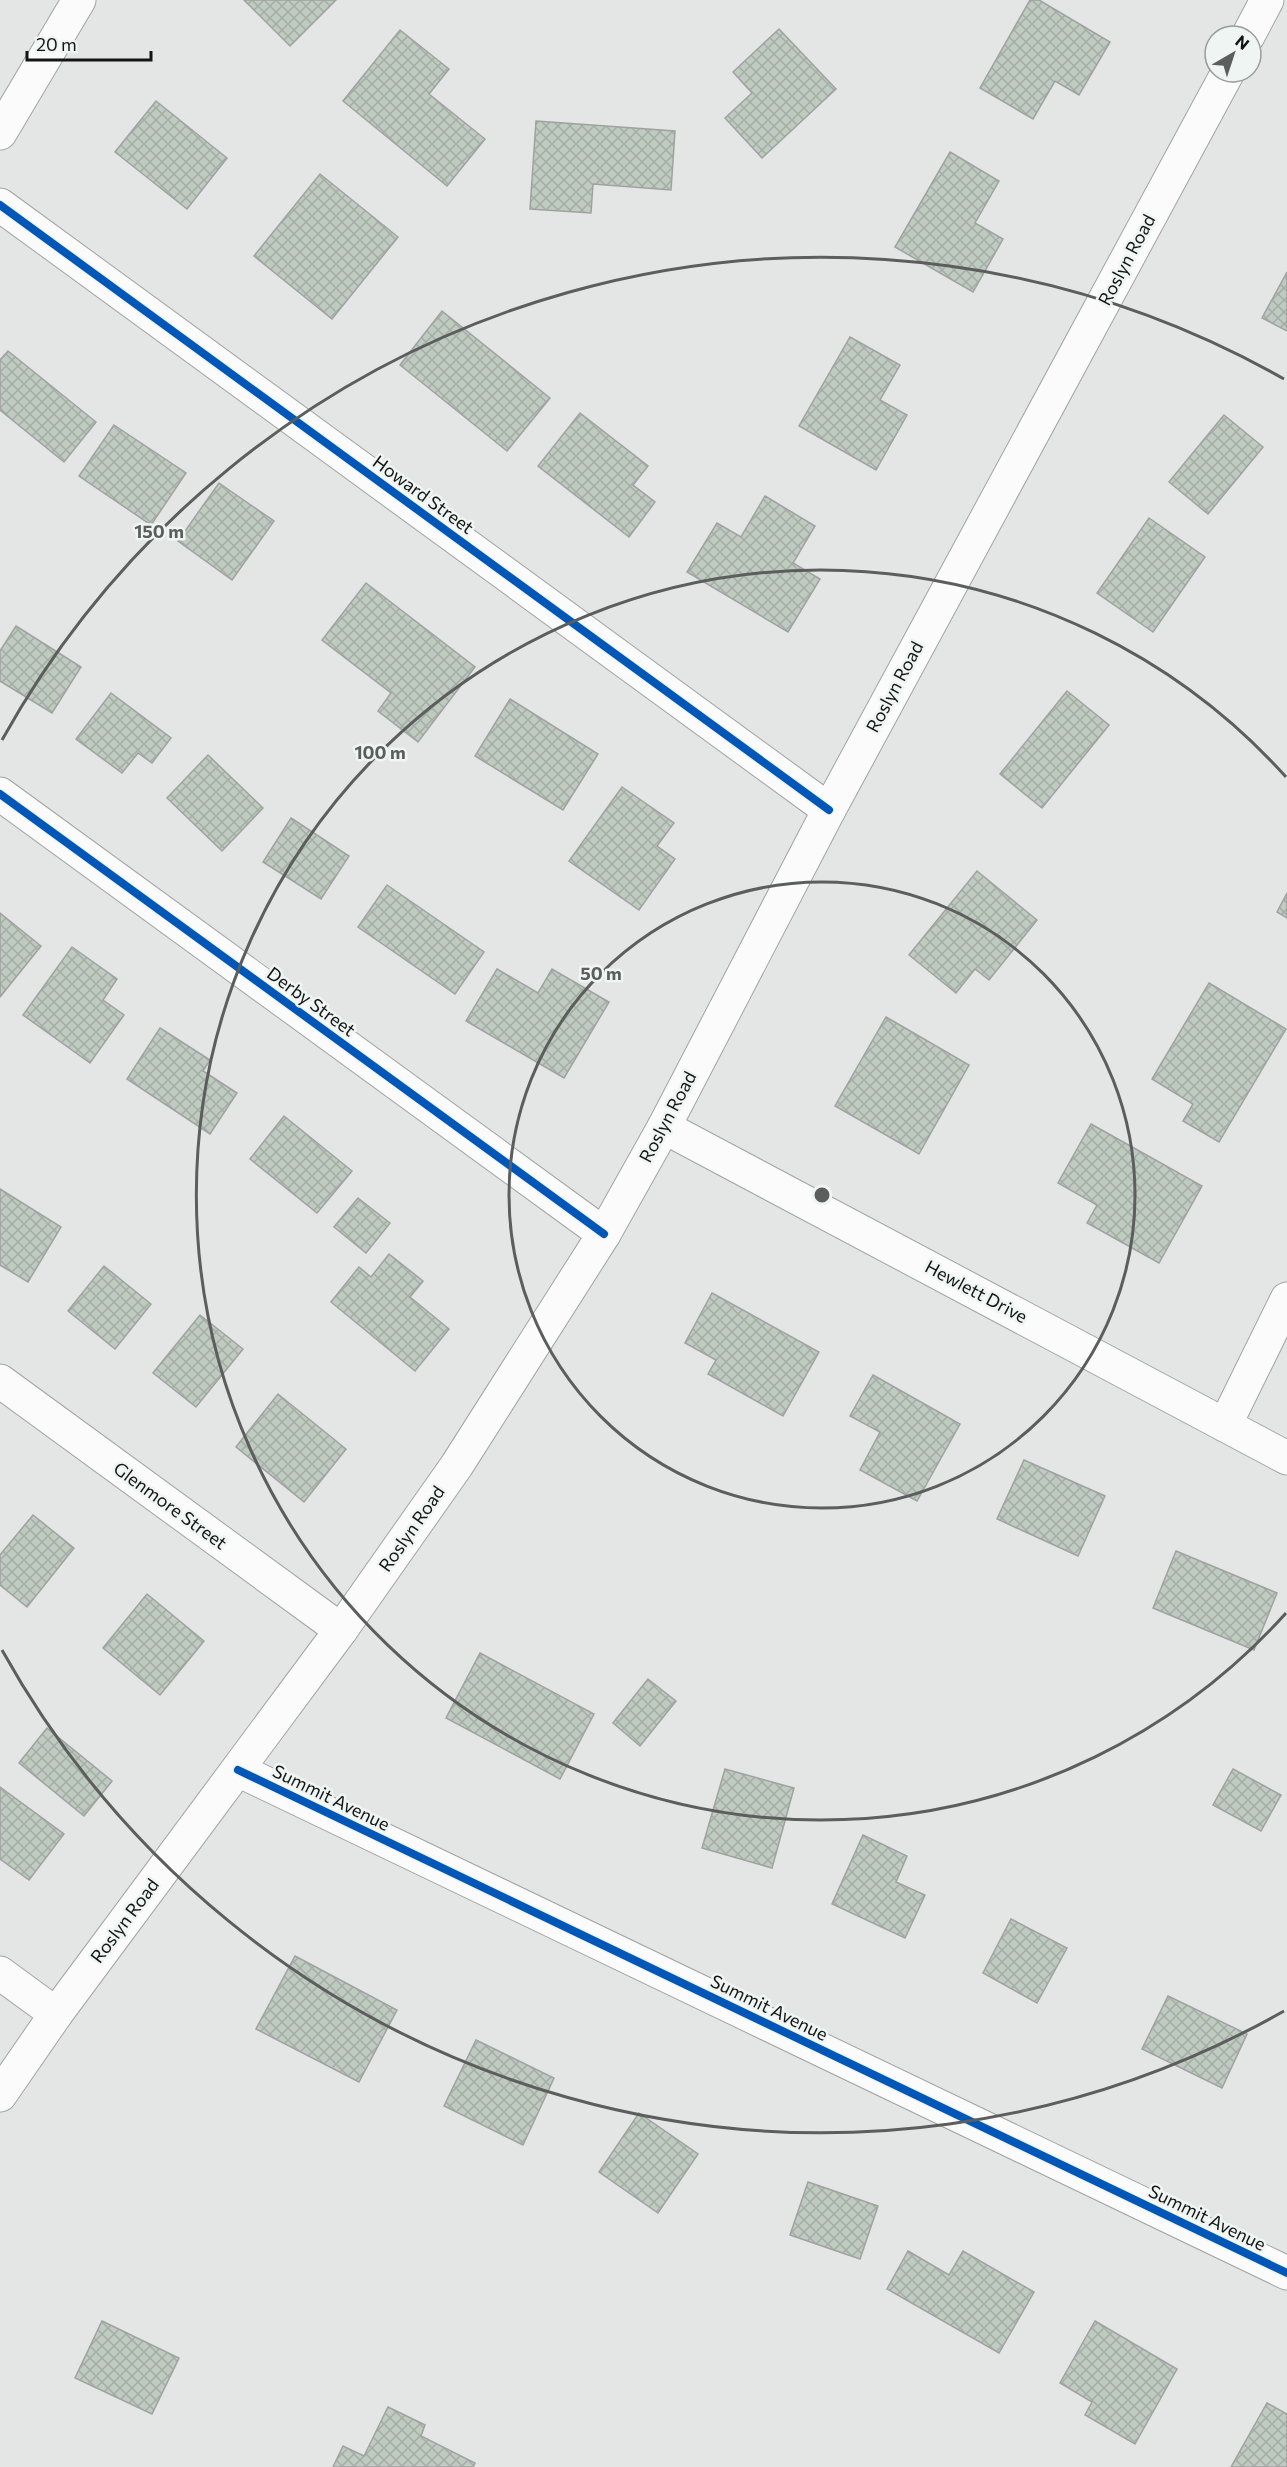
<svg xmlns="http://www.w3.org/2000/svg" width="1287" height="2467" font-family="Commissioner,sans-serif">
	<defs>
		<pattern id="building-cross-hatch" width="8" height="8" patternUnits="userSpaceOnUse" patternTransform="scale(1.5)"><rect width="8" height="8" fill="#bfcac0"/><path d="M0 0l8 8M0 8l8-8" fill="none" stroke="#a3ada4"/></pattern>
	</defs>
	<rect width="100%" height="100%" fill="#e3e6e5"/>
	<g fill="url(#building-cross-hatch)" stroke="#a0a2a1" stroke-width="1.5">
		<polygon points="244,0 336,0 290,46"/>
		<polygon points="1030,0 1039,0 1110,42 1079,95 1055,81 1033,119 980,88"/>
		<polygon points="779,29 836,89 762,158 725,118 752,93 733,72"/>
		<polygon points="400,30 449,69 429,94 485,139 447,186 343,101"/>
		<polygon points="156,101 227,158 187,209 115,152"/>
		<polygon points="536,121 675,131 671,190 593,184 591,213 530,209"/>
		<polygon points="950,152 999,181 975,223 1003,239 973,292 895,247"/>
		<polygon points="320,174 398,237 332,319 254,256"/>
		<polygon points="1287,272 1287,331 1262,318"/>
		<polygon points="442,311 550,398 507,451 400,365"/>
		<polygon points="850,337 900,365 880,400 907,415 876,470 799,426"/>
		<polygon points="8,351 96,422 64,462 0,410 0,360"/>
		<polygon points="580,413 648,466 633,485 655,502 629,537 538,466"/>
		<polygon points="1224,415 1263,447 1208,514 1169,482"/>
		<polygon points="114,425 186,473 151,525 79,476"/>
		<polygon points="219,483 274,521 232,580 178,541"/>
		<polygon points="765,496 815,526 793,563 820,579 788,632 687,572 717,523 741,537"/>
		<polygon points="1149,518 1205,557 1153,632 1097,593"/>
		<polygon points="366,583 475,667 418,742 378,711 391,693 322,640"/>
		<polygon points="16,626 81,667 52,713 0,681 0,651"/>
		<polygon points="1067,691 1109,725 1042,808 1000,774"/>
		<polygon points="111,693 171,738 152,763 138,753 122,773 76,739"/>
		<polygon points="510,699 598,754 563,810 475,756"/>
		<polygon points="208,755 263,808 222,851 167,798"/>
		<polygon points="622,787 674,823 657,846 675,859 639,910 569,861"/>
		<polygon points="291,818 349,856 321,899 263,862"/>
		<polygon points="977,871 1037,920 989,980 975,969 956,993 909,955"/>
		<polygon points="387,885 484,952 455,994 358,927"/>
		<polygon points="1287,893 1287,918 1277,912"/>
		<polygon points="0,913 41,946 0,997"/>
		<polygon points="72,947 117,979 103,1000 124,1015 90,1063 23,1015"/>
		<polygon points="497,969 538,993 552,969 609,1002 564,1078 466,1021"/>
		<polygon points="1209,983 1286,1029 1219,1142 1183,1121 1193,1104 1152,1079"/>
		<polygon points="886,1017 969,1065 919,1154 835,1106"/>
		<polygon points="160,1028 210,1060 203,1071 237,1093 210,1134 127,1079"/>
		<polygon points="284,1116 352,1171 317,1213 250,1159"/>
		<polygon points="1091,1124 1202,1186 1159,1263 1087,1223 1097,1205 1058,1183"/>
		<polygon points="0,1189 61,1227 28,1282 0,1265"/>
		<polygon points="358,1198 390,1223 366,1253 334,1227"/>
		<polygon points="389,1254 423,1281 410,1297 449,1329 415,1371 331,1302 359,1267 371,1277"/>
		<polygon points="104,1266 151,1304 115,1349 68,1311"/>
		<polygon points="712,1293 819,1352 783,1416 708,1374 716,1360 685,1343"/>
		<polygon points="200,1315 243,1349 196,1407 153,1373"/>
		<polygon points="873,1375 960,1424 917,1501 860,1470 880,1432 850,1416"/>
		<polygon points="278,1394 346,1449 304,1502 236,1447"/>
		<polygon points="1024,1460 1105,1496 1078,1556 997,1519"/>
		<polygon points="33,1515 74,1548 27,1607 0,1585 0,1555"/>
		<polygon points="1176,1551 1277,1593 1254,1650 1153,1608"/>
		<polygon points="147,1594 204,1641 160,1695 103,1648"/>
		<polygon points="480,1653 594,1714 560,1779 446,1718"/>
		<polygon points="648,1679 676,1701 640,1746 613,1723"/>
		<polygon points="47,1728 112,1781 84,1816 19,1763"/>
		<polygon points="725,1769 794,1788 772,1868 702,1848"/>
		<polygon points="1233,1769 1281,1795 1261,1831 1213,1805"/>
		<polygon points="0,1787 64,1834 29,1880 0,1859"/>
		<polygon points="863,1835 907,1856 896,1882 925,1895 905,1938 832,1904"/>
		<polygon points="1011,1919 1067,1948 1037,2003 983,1973"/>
		<polygon points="295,1956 397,2010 359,2082 256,2029"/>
		<polygon points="1168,1996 1247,2034 1222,2088 1142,2049"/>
		<polygon points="476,2040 554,2078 523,2145 444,2106"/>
		<polygon points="639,2113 698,2154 658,2213 599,2172"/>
		<polygon points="808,2182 878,2206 860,2259 790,2235"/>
		<polygon points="908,2251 949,2275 963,2251 1034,2292 999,2353 887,2289"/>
		<polygon points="102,2321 179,2358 152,2414 75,2378"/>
		<polygon points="1095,2321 1177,2369 1135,2444 1085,2415 1092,2402 1060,2383"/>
		<polygon points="1267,2403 1287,2414 1287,2467 1231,2467"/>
		<polygon points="388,2407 425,2425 421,2436 475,2463 473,2467 333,2467 343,2446 364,2456"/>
	</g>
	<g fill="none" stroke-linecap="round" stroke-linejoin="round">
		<g stroke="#a2a4a4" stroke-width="35">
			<g id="minor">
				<polyline points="0,133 79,0"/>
				<polyline points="0,205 829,810"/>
				<polyline points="0,794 604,1234"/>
				<polyline points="664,1127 1287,1458"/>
				<polyline points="0,1381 341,1630"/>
				<polyline points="1225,1425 1287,1299"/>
				<polyline points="238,1770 1287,2273"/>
				<polyline points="0,1973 56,2014"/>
			</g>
		</g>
		<g stroke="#a2a4a4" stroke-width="35">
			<g id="secondary">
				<polyline points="1248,36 1267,0"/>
				<polyline points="0,2095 56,2014 341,1630 457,1465 604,1234 664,1127 829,810 1228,72"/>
			</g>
		</g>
		<use href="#minor" stroke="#fbfbfb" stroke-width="33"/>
		<use href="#secondary" stroke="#fbfbfb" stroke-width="33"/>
		<g stroke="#eff5f3" stroke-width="11">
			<g id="cycleway">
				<polyline points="0,205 829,810"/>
				<polyline points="0,794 604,1234"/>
				<polyline points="238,1770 1287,2273"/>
			</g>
		</g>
		<use href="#cycleway" stroke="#0057b8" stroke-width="8"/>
	</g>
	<g fill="none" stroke="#5c5e5d" stroke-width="3">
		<circle cx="822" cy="1195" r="313"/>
		<path d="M1286 1613A625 625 0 1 1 1286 777"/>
		<path d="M1284 2011A938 938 0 0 1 2 1650M2 740A938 938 0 0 1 1284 379"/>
	</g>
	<g text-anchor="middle" stroke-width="5" stroke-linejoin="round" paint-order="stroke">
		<g font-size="18" fill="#131514" stroke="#eff5f3">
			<text transform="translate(1127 260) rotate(-62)" y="6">Roslyn Road</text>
			<text transform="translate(423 495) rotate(36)" y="6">Howard Street</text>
			<text transform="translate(895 687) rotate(-62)" y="6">Roslyn Road</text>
			<text transform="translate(311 1002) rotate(36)" y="6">Derby Street</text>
			<text transform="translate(668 1117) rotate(-62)" y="6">Roslyn Road</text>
			<text transform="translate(976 1292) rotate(28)" y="6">Hewlett Drive</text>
			<text transform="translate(170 1506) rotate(36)" y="6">Glenmore Street</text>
			<text transform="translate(412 1529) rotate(-55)" y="6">Roslyn Road</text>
			<text transform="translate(331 1798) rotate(26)" y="6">Summit Avenue</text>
			<text transform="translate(125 1921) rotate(-53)" y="6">Roslyn Road</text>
			<text transform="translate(769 2008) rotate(26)" y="6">Summit Avenue</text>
			<text transform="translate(1207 2218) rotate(26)" y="6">Summit Avenue</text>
		</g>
	</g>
	<circle cx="822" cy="1195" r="9" fill="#5c5e5d" stroke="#eff5f3" stroke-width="3"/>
	<g font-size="18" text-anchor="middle" font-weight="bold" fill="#5c5e5d" stroke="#eff5f3" stroke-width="5" stroke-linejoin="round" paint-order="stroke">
		<text x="159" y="538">150 m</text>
		<text x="380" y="759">100 m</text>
		<text x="601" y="980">50 m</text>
	</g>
	<g transform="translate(1233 54) rotate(39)"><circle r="28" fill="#eff5f3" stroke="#979b9a" stroke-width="1.5"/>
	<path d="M0-4.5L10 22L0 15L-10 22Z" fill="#5c5e5d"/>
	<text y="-9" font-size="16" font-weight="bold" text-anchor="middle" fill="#131514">N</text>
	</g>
	<path d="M27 51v9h124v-9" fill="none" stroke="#131514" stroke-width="3"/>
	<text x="36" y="51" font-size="18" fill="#131514" stroke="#eff5f3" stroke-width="4.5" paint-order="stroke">20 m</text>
</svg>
